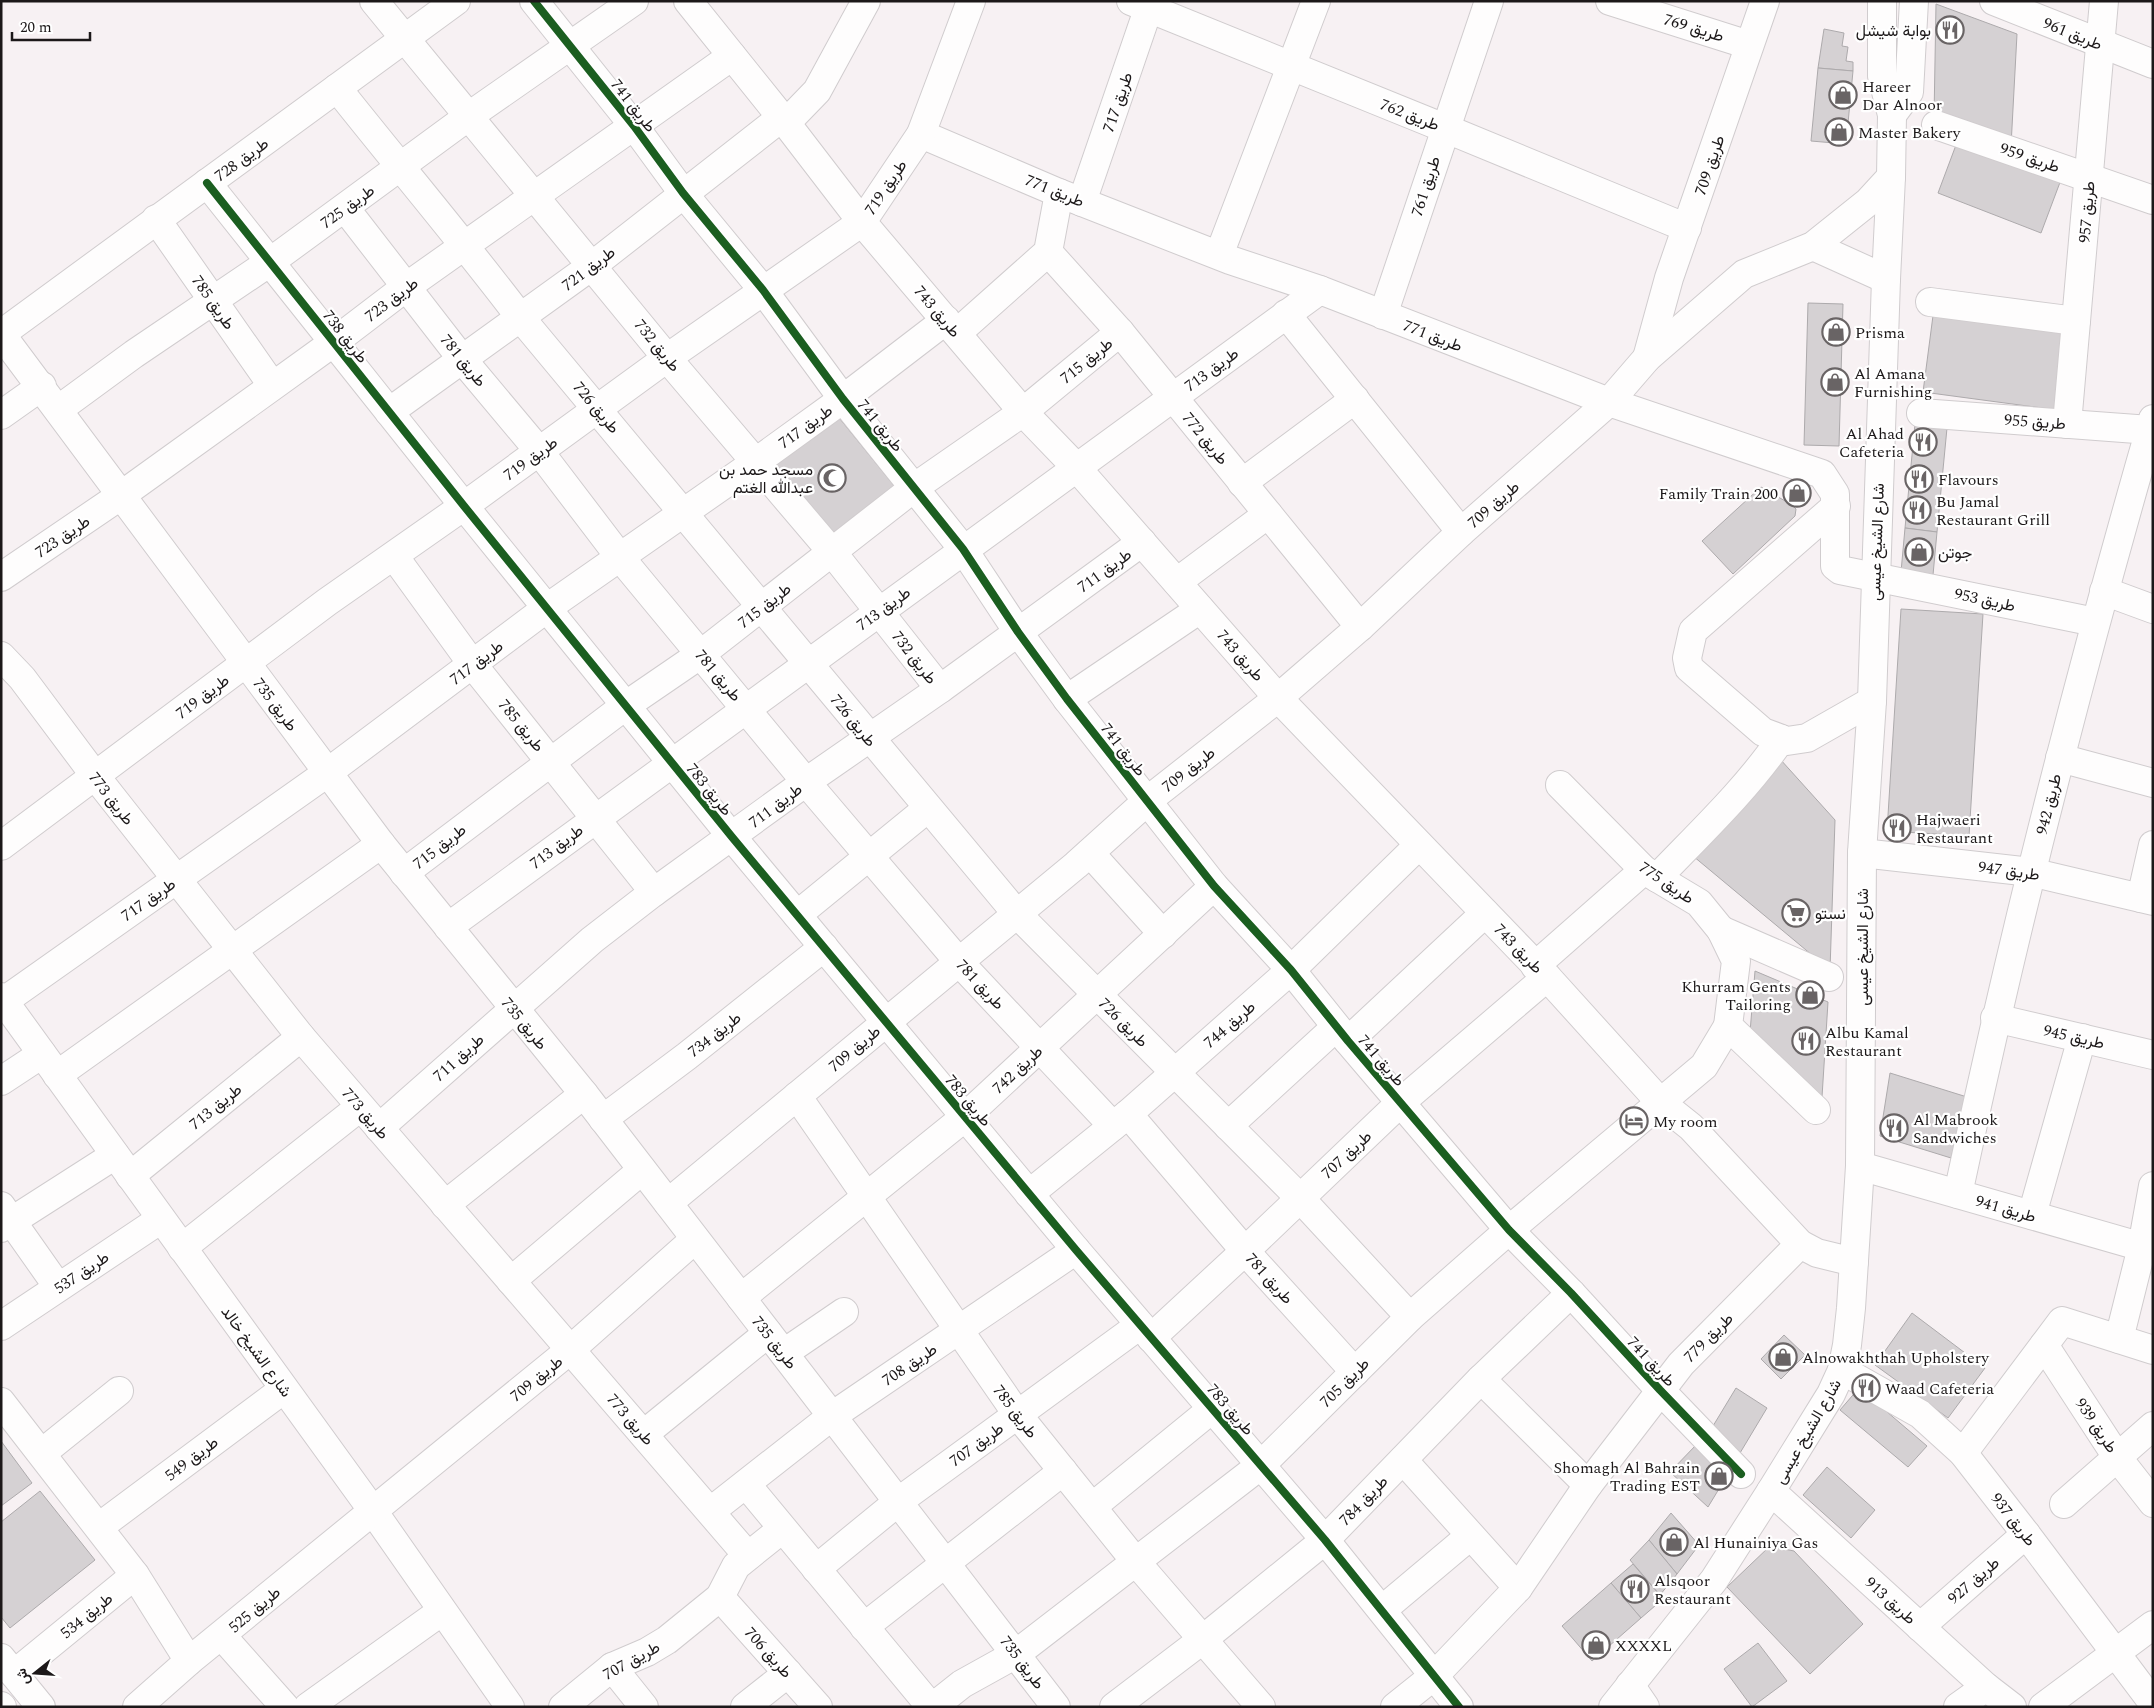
<svg xmlns="http://www.w3.org/2000/svg" width="2154" height="1708" font-family="Spectral,Vazirmatn,serif">
	<rect width="100%" height="100%" fill="#f7f1f3"/>
	<g fill="#d5d1d3" stroke="#adaaac">
		<polygon points="1936,4 2017,34 2011,146 1934,118"/>
		<polygon points="1824,29 1844,33 1842,46 1848,47 1846,61 1853,62 1853,71 1818,68"/>
		<polygon points="1818,68 1853,71 1846,144 1811,141"/>
		<polygon points="1959,137 2062,177 2041,233 1938,193"/>
		<polygon points="1808,303 1843,304 1839,446 1804,445"/>
		<polygon points="1934,308 2068,326 2057,410 1923,392"/>
		<polygon points="836,414 896,488 829,543 768,469"/>
		<polygon points="1915,424 1947,428 1937,532 1905,528"/>
		<polygon points="1761,487 1792,505 1796,509 1795,516 1733,574 1702,541"/>
		<polygon points="1905,528 1937,532 1933,575 1901,572"/>
		<polygon points="1901,609 1983,614 1969,836 1887,831"/>
		<polygon points="1780,759 1835,820 1830,970 1693,856"/>
		<polygon points="1755,971 1828,1002 1822,1097 1749,1045"/>
		<polygon points="1890,1073 1967,1097 1951,1158 1880,1136"/>
		<polygon points="1912,1313 1985,1368 1948,1418 1875,1365"/>
		<polygon points="1784,1335 1805,1355 1781,1379 1761,1359"/>
		<polygon points="1736,1388 1767,1408 1740,1453 1713,1426"/>
		<polygon points="1859,1388 1927,1446 1908,1467 1840,1410"/>
		<polygon points="1,1441 32,1483 1,1506"/>
		<polygon points="1697,1444 1728,1474 1708,1507 1670,1472"/>
		<polygon points="1827,1467 1875,1510 1851,1538 1803,1495"/>
		<polygon points="40,1491 95,1560 10,1628 1,1617 1,1522"/>
		<polygon points="1671,1513 1699,1545 1677,1574 1649,1540"/>
		<polygon points="1649,1540 1677,1574 1660,1595 1630,1560"/>
		<polygon points="1770,1546 1794,1551 1863,1624 1810,1674 1727,1587"/>
		<polygon points="1633,1564 1663,1599 1641,1618 1611,1583"/>
		<polygon points="1611,1583 1641,1618 1592,1661 1562,1626"/>
		<polygon points="1758,1643 1787,1681 1752,1707 1724,1669"/>
	</g>
	<g fill="none" stroke-linecap="round" stroke-linejoin="round">
		<g stroke="#d0ccce" stroke-width="30">
			<g id="minor">
				<polyline points="374,1 667,358 832,552 940,689"/>
				<polyline points="534,1 634,126 683,193 763,290 843,399 963,549 1018,632 1067,699 1214,886 1291,970 1348,1041 1509,1230 1571,1293 1660,1390 1741,1474"/>
				<polyline points="688,1 786,123 862,222 1023,412 1076,467 1278,698 1547,977 1661,1103 1691,1127 1800,1244 1817,1253 1854,1262"/>
				<path d="M1131 1C1317 76 1502 151 1687 228"/>
				<polyline points="1610,1 1749,45"/>
				<polyline points="1994,1 2153,64"/>
				<path d="M337 88C398 165 461 239 520 317L1017 914 1299 1197 1410 1317"/>
				<polyline points="1892,115 1909,92 1914,1"/>
				<polyline points="786,123 817,91 866,1"/>
				<polyline points="1936,125 2153,200"/>
				<polyline points="921,134 1059,193 1230,260 1320,290 1609,402 1822,474 1835,494 1835,566 1840,570 2095,622"/>
				<polyline points="207,183 464,506 732,837 1076,1250 1325,1540 1459,1707"/>
				<polyline points="1082,202 1151,1"/>
				<polyline points="345,208 462,359 539,451 619,556 806,782 959,962 1113,1126"/>
				<polyline points="156,219 272,385"/>
				<polyline points="1813,246 1886,279"/>
				<polyline points="1048,252 1120,332 1360,627"/>
				<polyline points="1219,255 1316,1"/>
				<polyline points="1930,302 2076,321"/>
				<polyline points="1286,314 1461,532"/>
				<polyline points="1383,315 1489,1"/>
				<polyline points="957,333 1048,252 1059,193"/>
				<polyline points="1,334 381,844 584,1094 1056,1707"/>
				<polyline points="1,334 456,1"/>
				<polyline points="1647,358 1669,278 1765,1"/>
				<polyline points="59,409 134,354 270,262 469,116 634,1"/>
				<polyline points="389,412 593,265 782,117"/>
				<polyline points="1921,413 2150,430"/>
				<polyline points="1,415 42,386"/>
				<polyline points="2067,424 2104,1"/>
				<polyline points="1242,483 1355,399"/>
				<polyline points="1836,506 1693,631 1687,658 1689,668 1763,732 1787,741 1807,738 1872,701"/>
				<polyline points="394,556 473,665 654,892"/>
				<polyline points="1,577 123,494 334,342 406,287 732,56"/>
				<polyline points="1177,582 1268,514"/>
				<polyline points="2104,591 2153,609"/>
				<polyline points="1,656 22,678 96,777 301,1037 748,1556"/>
				<polyline points="1067,699 1200,609"/>
				<polyline points="2060,758 2153,783"/>
				<polyline points="1560,785 1644,870 1699,903 1721,930 1736,961 1728,1026 1816,1110"/>
				<polyline points="1,846 327,602 464,506 667,358 862,222 921,134 971,1"/>
				<polyline points="1090,853 1163,934"/>
				<polyline points="1862,853 2031,872 2153,901"/>
				<polyline points="404,873 625,706 701,654 915,487 1023,412 1120,332"/>
				<path d="M1657 878C1700 833 1746 790 1781 739"/>
				<polyline points="2141,898 2153,845"/>
				<polyline points="797,915 928,808"/>
				<polyline points="448,927 1320,290"/>
				<polyline points="1721,930 1829,977"/>
				<polyline points="1535,966 1644,870"/>
				<polyline points="1,997 373,1511 510,1707"/>
				<polyline points="4,1001 327,773 547,608 756,462 843,399 946,320"/>
				<polyline points="1995,1018 2153,1055"/>
				<polyline points="1348,1041 1485,913"/>
				<polyline points="57,1075 381,844"/>
				<polyline points="1,1081 42,1054"/>
				<polyline points="797,1096 1017,1414 1136,1562 1261,1707"/>
				<polyline points="1128,1114 1245,1251 1355,1372"/>
				<polyline points="603,1119 687,1056 824,947"/>
				<polyline points="1228,1126 1336,1027"/>
				<polyline points="379,1128 592,940 654,892 806,782 940,689 1142,542"/>
				<polyline points="1860,1166 2153,1250"/>
				<polyline points="130,1176 301,1037"/>
				<polyline points="1029,1194 1128,1114 1291,970 1419,845"/>
				<path d="M1958 1194C2013 932 2079 675 2153 419"/>
				<polyline points="668,1203 1076,865 1147,801 1278,698 1360,627 1461,532 1609,402 1647,358 1744,274 1813,246 1868,202 1891,177"/>
				<polyline points="445,1205 584,1094"/>
				<polyline points="1,1206 58,1287"/>
				<polyline points="2032,1215 2082,1038"/>
				<polyline points="1,1228 115,1155"/>
				<polyline points="182,1248 360,1107"/>
				<polyline points="511,1281 642,1170"/>
				<polyline points="741,1298 965,1117 1214,886"/>
				<polyline points="1,1326 161,1219"/>
				<polyline points="1151,1338 1245,1251 1401,1102 1547,977"/>
				<polyline points="2119,1339 2142,1247 2153,1186"/>
				<polyline points="2044,1345 2117,1457 2153,1503"/>
				<polyline points="784,1353 844,1312"/>
				<polyline points="1842,1370 1920,1414 1963,1453 2026,1534 2153,1703"/>
				<polyline points="1481,1379 1588,1485"/>
				<polyline points="1,1402 135,1575 189,1661"/>
				<polyline points="644,1434 768,1333"/>
				<polyline points="42,1453 119,1391"/>
				<polyline points="1963,1453 2062,1321 2153,1350"/>
				<polyline points="1403,1460 1518,1588"/>
				<polyline points="746,1484 931,1707"/>
				<polyline points="1771,1491 1986,1687 2012,1707"/>
				<polyline points="2064,1504 2153,1426"/>
				<polyline points="1092,1507 1212,1409"/>
				<polyline points="711,1511 832,1416 1076,1250"/>
				<polyline points="99,1527 284,1389"/>
				<polyline points="816,1569 899,1501 1140,1325"/>
				<polyline points="720,1597 818,1707"/>
				<polyline points="1382,1610 1470,1536"/>
				<polyline points="864,1627 1063,1471"/>
				<polyline points="1920,1627 2026,1534"/>
				<polyline points="222,1636 285,1707"/>
				<polyline points="1,1658 41,1707"/>
				<polyline points="612,1667 644,1707"/>
				<polyline points="14,1674 135,1575"/>
				<polyline points="1630,1685 1645,1707"/>
				<polyline points="1,1706 2,1707"/>
				<polyline points="137,1707 189,1661 570,1350 695,1239"/>
				<polyline points="308,1707 442,1611"/>
				<polyline points="563,1707 612,1667 647,1652 667,1640 720,1597 736,1566 782,1529"/>
				<polyline points="745,1707 788,1673"/>
				<polyline points="933,1707 962,1684 1016,1654 1261,1465 1410,1317 1509,1230 1704,1066 1728,1026"/>
				<polyline points="1114,1707 1202,1640 1325,1540 1481,1379 1571,1293"/>
				<polyline points="1395,1707 1435,1675 1518,1588 1588,1485 1681,1364 1800,1244"/>
				<polyline points="1613,1707 1714,1580 1771,1491 1831,1394 1842,1370 1847,1345 1851,1308 1860,1166 1862,853 1872,701 1886,279 1891,177 1892,115 1882,76 1882,1"/>
				<polyline points="1958,1707 1986,1687"/>
				<polyline points="2043,1707 2153,1625"/>
			</g>
		</g>
		<use href="#minor" stroke="#fefdfd" stroke-width="28"/>
		<g stroke="#fff" stroke-width="11">
			<g id="cycleway">
				<polyline points="534,1 634,126 683,193 763,290 843,399 963,549 1018,632 1067,699 1214,886 1291,970 1348,1041 1509,1230 1571,1293 1660,1390 1741,1474"/>
				<polyline points="207,183 464,506 732,837 1076,1250 1325,1540 1459,1707"/>
			</g>
		</g>
		<use href="#cycleway" stroke="#1b5e20" stroke-width="8"/>
	</g>
	<defs>
		<g id="restaurant-ring" transform="scale(1.4375)"><circle r="9.5" fill="#fff" stroke="#696465" stroke-width="1.5"/><path d="M-5-6h1v4h1v-4h1v4h1v-4h1v5L-1.5 .5V6h-2V.5L-5-1ZM5-6V6H3V1.5H1.5Q1.5-4 5-6Z" fill="#696465"/></g>
		<g id="shop-ring" transform="scale(1.4375)"><circle r="9.5" fill="#fff" stroke="#696465" stroke-width="1.5"/><path d="M-5-2.5h2.3a2.7 3.5 0 0 1 5.4 0H5L5.5 6h-11ZM-1.5-2.5h3a1.5 2.3 0 0 0-3 0Z" fill="#696465"/></g>
		<g id="mosque-ring" transform="scale(1.4375)"><circle r="9.5" fill="#fff" stroke="#696465" stroke-width="1.5"/><path d="M3.5-4.9A6 6 0 1 0 3.5 4.9A5 5 0 1 1 3.5-4.9Z" fill="#696465"/></g>
		<g id="supermarket-ring" transform="scale(1.4375)"><circle r="9.5" fill="#fff" stroke="#696465" stroke-width="1.5"/><path d="M-6-5.5h2.5l.6 2H6L4.5 2H-2.5L-4.4-4H-6ZM-1.5 3.2a1.3 1.3 0 1 0 .1 0ZM3 3.2a1.3 1.3 0 1 0 .1 0Z" fill="#696465"/></g>
		<g id="hotel-ring" transform="scale(1.4375)"><circle r="9.5" fill="#fff" stroke="#696465" stroke-width="1.5"/><path d="M-6-4.5h1.5V1H6V5H4.5V3h-9V5H-6ZM-4 0a1.8 1.8 0 1 1 3.6 0ZM.5 0V-2.5h3Q6-2.5 6 0Z" fill="#696465"/></g>
	</defs>
	<g fill-rule="evenodd">
		<use href="#restaurant-ring" x="1950" y="30"/>
		<use href="#shop-ring" x="1843" y="95"/>
		<use href="#shop-ring" x="1839" y="132"/>
		<use href="#shop-ring" x="1836" y="332"/>
		<use href="#shop-ring" x="1835" y="382"/>
		<use href="#restaurant-ring" x="1923" y="442"/>
		<use href="#mosque-ring" x="832" y="478"/>
		<use href="#restaurant-ring" x="1919" y="479"/>
		<use href="#shop-ring" x="1797" y="493"/>
		<use href="#restaurant-ring" x="1917" y="510"/>
		<use href="#shop-ring" x="1919" y="552"/>
		<use href="#restaurant-ring" x="1897" y="828"/>
		<use href="#supermarket-ring" x="1796" y="913"/>
		<use href="#shop-ring" x="1810" y="995"/>
		<use href="#restaurant-ring" x="1806" y="1041"/>
		<use href="#hotel-ring" x="1634" y="1121"/>
		<use href="#restaurant-ring" x="1894" y="1128"/>
		<use href="#shop-ring" x="1783" y="1357"/>
		<use href="#restaurant-ring" x="1866" y="1388"/>
		<use href="#shop-ring" x="1719" y="1476"/>
		<use href="#shop-ring" x="1674" y="1542"/>
		<use href="#restaurant-ring" x="1635" y="1589"/>
		<use href="#shop-ring" x="1596" y="1645"/>
	</g>
	<g text-anchor="middle" stroke-width="4.5" stroke-linejoin="round" paint-order="stroke">
		<g font-size="16" fill="#1c1819" stroke="#fff">
			<text transform="translate(1694 27) rotate(17)" y="6">طريق 769</text>
			<text transform="translate(2073 33) rotate(22)" y="6">طريق 961</text>
			<text transform="translate(1117 102) rotate(-71)" y="6">طريق 717</text>
			<text transform="translate(634 105) rotate(52)" y="6">طريق 741</text>
			<text transform="translate(1410 114) rotate(21)" y="6">طريق 762</text>
			<text transform="translate(2030 157) rotate(19)" y="6">طريق 959</text>
			<text transform="translate(241 159) rotate(-36)" y="6">طريق 728</text>
			<text transform="translate(1709 165) rotate(-71)" y="6">طريق 709</text>
			<text transform="translate(1425 186) rotate(-72)" y="6">طريق 761</text>
			<text transform="translate(885 187) rotate(-56)" y="6">طريق 719</text>
			<text transform="translate(1055 190) rotate(22)" y="6">طريق 771</text>
			<text transform="translate(347 206) rotate(-36)" y="6">طريق 725</text>
			<text transform="translate(2086 212) rotate(-85)" y="6">طريق 957</text>
			<text transform="translate(588 268) rotate(-37)" y="6">طريق 721</text>
			<text transform="translate(391 299) rotate(-37)" y="6">طريق 723</text>
			<text transform="translate(214 302) rotate(55)" y="6">طريق 785</text>
			<text transform="translate(938 311) rotate(50)" y="6">طريق 743</text>
			<text transform="translate(1433 335) rotate(21)" y="6">طريق 771</text>
			<text transform="translate(346 336) rotate(52)" y="6">طريق 738</text>
			<text transform="translate(658 345) rotate(51)" y="6">طريق 732</text>
			<text transform="translate(464 360) rotate(51)" y="6">طريق 781</text>
			<text transform="translate(1086 360) rotate(-39)" y="6">طريق 715</text>
			<text transform="translate(1211 369) rotate(-36)" y="6">طريق 713</text>
			<text transform="translate(597 407) rotate(50)" y="6">طريق 726</text>
			<text transform="translate(2035 421) rotate(4)" y="6">طريق 955</text>
			<text transform="translate(881 425) rotate(51)" y="6">طريق 741</text>
			<text transform="translate(805 426) rotate(-36)" y="6">طريق 717</text>
			<text transform="translate(1206 438) rotate(51)" y="6">طريق 772</text>
			<text transform="translate(530 458) rotate(-36)" y="6">طريق 719</text>
			<text transform="translate(1493 504) rotate(-41)" y="6">طريق 709</text>
			<text transform="translate(62 536) rotate(-34)" y="6">طريق 723</text>
			<text transform="translate(1876 542) rotate(-88)" y="6">شارع الشيخ عيسى</text>
			<text transform="translate(1104 570) rotate(-36)" y="6">طريق 711</text>
			<text transform="translate(1985 599) rotate(12)" y="6">طريق 953</text>
			<text transform="translate(764 605) rotate(-38)" y="6">طريق 715</text>
			<text transform="translate(883 608) rotate(-36)" y="6">طريق 713</text>
			<text transform="translate(1241 655) rotate(49)" y="6">طريق 743</text>
			<text transform="translate(915 657) rotate(52)" y="6">طريق 732</text>
			<text transform="translate(476 662) rotate(-37)" y="6">طريق 717</text>
			<text transform="translate(719 675) rotate(50)" y="6">طريق 781</text>
			<text transform="translate(202 696) rotate(-37)" y="6">طريق 719</text>
			<text transform="translate(276 704) rotate(53)" y="6">طريق 735</text>
			<text transform="translate(854 720) rotate(51)" y="6">طريق 726</text>
			<text transform="translate(522 725) rotate(51)" y="6">طريق 785</text>
			<text transform="translate(1124 749) rotate(52)" y="6">طريق 741</text>
			<text transform="translate(1188 769) rotate(-38)" y="6">طريق 709</text>
			<text transform="translate(710 789) rotate(51)" y="6">طريق 783</text>
			<text transform="translate(112 798) rotate(52)" y="6">طريق 773</text>
			<text transform="translate(2048 804) rotate(-76)" y="6">طريق 942</text>
			<text transform="translate(775 805) rotate(-37)" y="6">طريق 711</text>
			<text transform="translate(439 846) rotate(-38)" y="6">طريق 715</text>
			<text transform="translate(556 846) rotate(-37)" y="6">طريق 713</text>
			<text transform="translate(2009 870) rotate(8)" y="6">طريق 947</text>
			<text transform="translate(1667 882) rotate(34)" y="6">طريق 775</text>
			<text transform="translate(148 899) rotate(-35)" y="6">طريق 717</text>
			<text transform="translate(1862 947) rotate(-90)" y="6">شارع الشيخ عيسى</text>
			<text transform="translate(1519 948) rotate(46)" y="6">طريق 743</text>
			<text transform="translate(981 984) rotate(47)" y="6">طريق 781</text>
			<text transform="translate(1124 1022) rotate(45)" y="6">طريق 726</text>
			<text transform="translate(525 1023) rotate(51)" y="6">طريق 735</text>
			<text transform="translate(1229 1024) rotate(-41)" y="6">طريق 744</text>
			<text transform="translate(714 1034) rotate(-38)" y="6">طريق 734</text>
			<text transform="translate(2074 1036) rotate(13)" y="6">طريق 945</text>
			<text transform="translate(854 1048) rotate(-40)" y="6">طريق 709</text>
			<text transform="translate(458 1057) rotate(-42)" y="6">طريق 711</text>
			<text transform="translate(1382 1060) rotate(49)" y="6">طريق 741</text>
			<text transform="translate(1017 1069) rotate(-43)" y="6">طريق 742</text>
			<text transform="translate(969 1100) rotate(50)" y="6">طريق 783</text>
			<text transform="translate(215 1106) rotate(-39)" y="6">طريق 713</text>
			<text transform="translate(366 1113) rotate(49)" y="6">طريق 773</text>
			<text transform="translate(1346 1154) rotate(-43)" y="6">طريق 707</text>
			<text transform="translate(2006 1208) rotate(16)" y="6">طريق 941</text>
			<text transform="translate(81 1272) rotate(-34)" y="6">طريق 537</text>
			<text transform="translate(1270 1278) rotate(48)" y="6">طريق 781</text>
			<text transform="translate(1708 1337) rotate(-45)" y="6">طريق 779</text>
			<text transform="translate(775 1342) rotate(52)" y="6">طريق 735</text>
			<text transform="translate(257 1351) rotate(54)" y="6">شارع الشيخ خالد</text>
			<text transform="translate(1652 1361) rotate(47)" y="6">طريق 741</text>
			<text transform="translate(909 1364) rotate(-34)" y="6">طريق 708</text>
			<text transform="translate(536 1378) rotate(-39)" y="6">طريق 709</text>
			<text transform="translate(1344 1382) rotate(-45)" y="6">طريق 705</text>
			<text transform="translate(1231 1409) rotate(49)" y="6">طريق 783</text>
			<text transform="translate(1016 1411) rotate(53)" y="6">طريق 785</text>
			<text transform="translate(631 1419) rotate(49)" y="6">طريق 773</text>
			<text transform="translate(2097 1425) rotate(56)" y="6">طريق 939</text>
			<text transform="translate(1807 1431) rotate(-60)" y="6">شارع الشيخ عيسى</text>
			<text transform="translate(976 1444) rotate(-36)" y="6">طريق 707</text>
			<text transform="translate(191 1458) rotate(-37)" y="6">طريق 549</text>
			<text transform="translate(1363 1500) rotate(-46)" y="6">طريق 784</text>
			<text transform="translate(2014 1519) rotate(52)" y="6">طريق 937</text>
			<text transform="translate(1973 1580) rotate(-41)" y="6">طريق 927</text>
			<text transform="translate(1891 1600) rotate(42)" y="6">طريق 913</text>
			<text transform="translate(254 1609) rotate(-40)" y="6">طريق 525</text>
			<text transform="translate(86 1615) rotate(-39)" y="6">طريق 534</text>
			<text transform="translate(769 1652) rotate(48)" y="6">طريق 706</text>
			<text transform="translate(631 1660) rotate(-29)" y="6">طريق 707</text>
			<text transform="translate(1023 1662) rotate(53)" y="6">طريق 735</text>
		</g>
		<g font-size="16" fill="#1c1819" stroke="#fff" text-anchor="start">
			<text x="1931" y="36" text-anchor="end">بوابة شيشل</text>
			<text x="1862" y="92">Hareer<tspan x="1862" dy="18">Dar Alnoor</tspan></text>
			<text x="1858" y="138">Master Bakery</text>
			<text x="1855" y="338">Prisma</text>
			<text x="1854" y="379">Al Amana<tspan x="1854" dy="18">Furnishing</tspan></text>
			<text x="1904" y="439" text-anchor="end">Al Ahad<tspan x="1904" dy="18">Cafeteria</tspan></text>
			<text x="813" y="475" text-anchor="end">مسجد حمد بن<tspan x="813" dy="18">عبدالله الغتم</tspan></text>
			<text x="1938" y="485">Flavours</text>
			<text x="1778" y="499" text-anchor="end">Family Train 200</text>
			<text x="1936" y="507">Bu Jamal<tspan x="1936" dy="18">Restaurant Grill</tspan></text>
			<text x="1938" y="558">جوتن</text>
			<text x="1916" y="825">Hajwaeri<tspan x="1916" dy="18">Restaurant</tspan></text>
			<text x="1815" y="919">نستو</text>
			<text x="1791" y="992" text-anchor="end">Khurram Gents<tspan x="1791" dy="18">Tailoring</tspan></text>
			<text x="1825" y="1038">Albu Kamal<tspan x="1825" dy="18">Restaurant</tspan></text>
			<text x="1913" y="1125">Al Mabrook<tspan x="1913" dy="18">Sandwiches</tspan></text>
			<text x="1653" y="1127">My room</text>
			<text x="1802" y="1363">Alnowakhthah Upholstery</text>
			<text x="1885" y="1394">Waad Cafeteria</text>
			<text x="1700" y="1473" text-anchor="end">Shomagh Al Bahrain<tspan x="1700" dy="18">Trading EST</tspan></text>
			<text x="1693" y="1548">Al Hunainiya Gas</text>
			<text x="1654" y="1586">Alsqoor<tspan x="1654" dy="18">Restaurant</tspan></text>
			<text x="1615" y="1651">XXXXL</text>
		</g>
	</g>
	<rect width="2154" height="1708" fill="none" stroke="#1c1819" stroke-width="5"/>
	<g transform="translate(35 1673) rotate(253)" stroke="#ffffff" stroke-width="4" paint-order="stroke">
	<path d="M0-4L9 19L0 12L-9 19Z" fill="#1c1819"/>
	<text y="-8" font-size="14" font-weight="bold" text-anchor="middle" fill="#1c1819">ش</text>
	</g>
	<path d="M12 32v8h78v-8" fill="none" stroke="#1c1819" stroke-width="2.5"/>
	<text x="20" y="32" font-size="15" fill="#1c1819" stroke="#ffffff" stroke-width="4" paint-order="stroke">20 m</text>
</svg>
